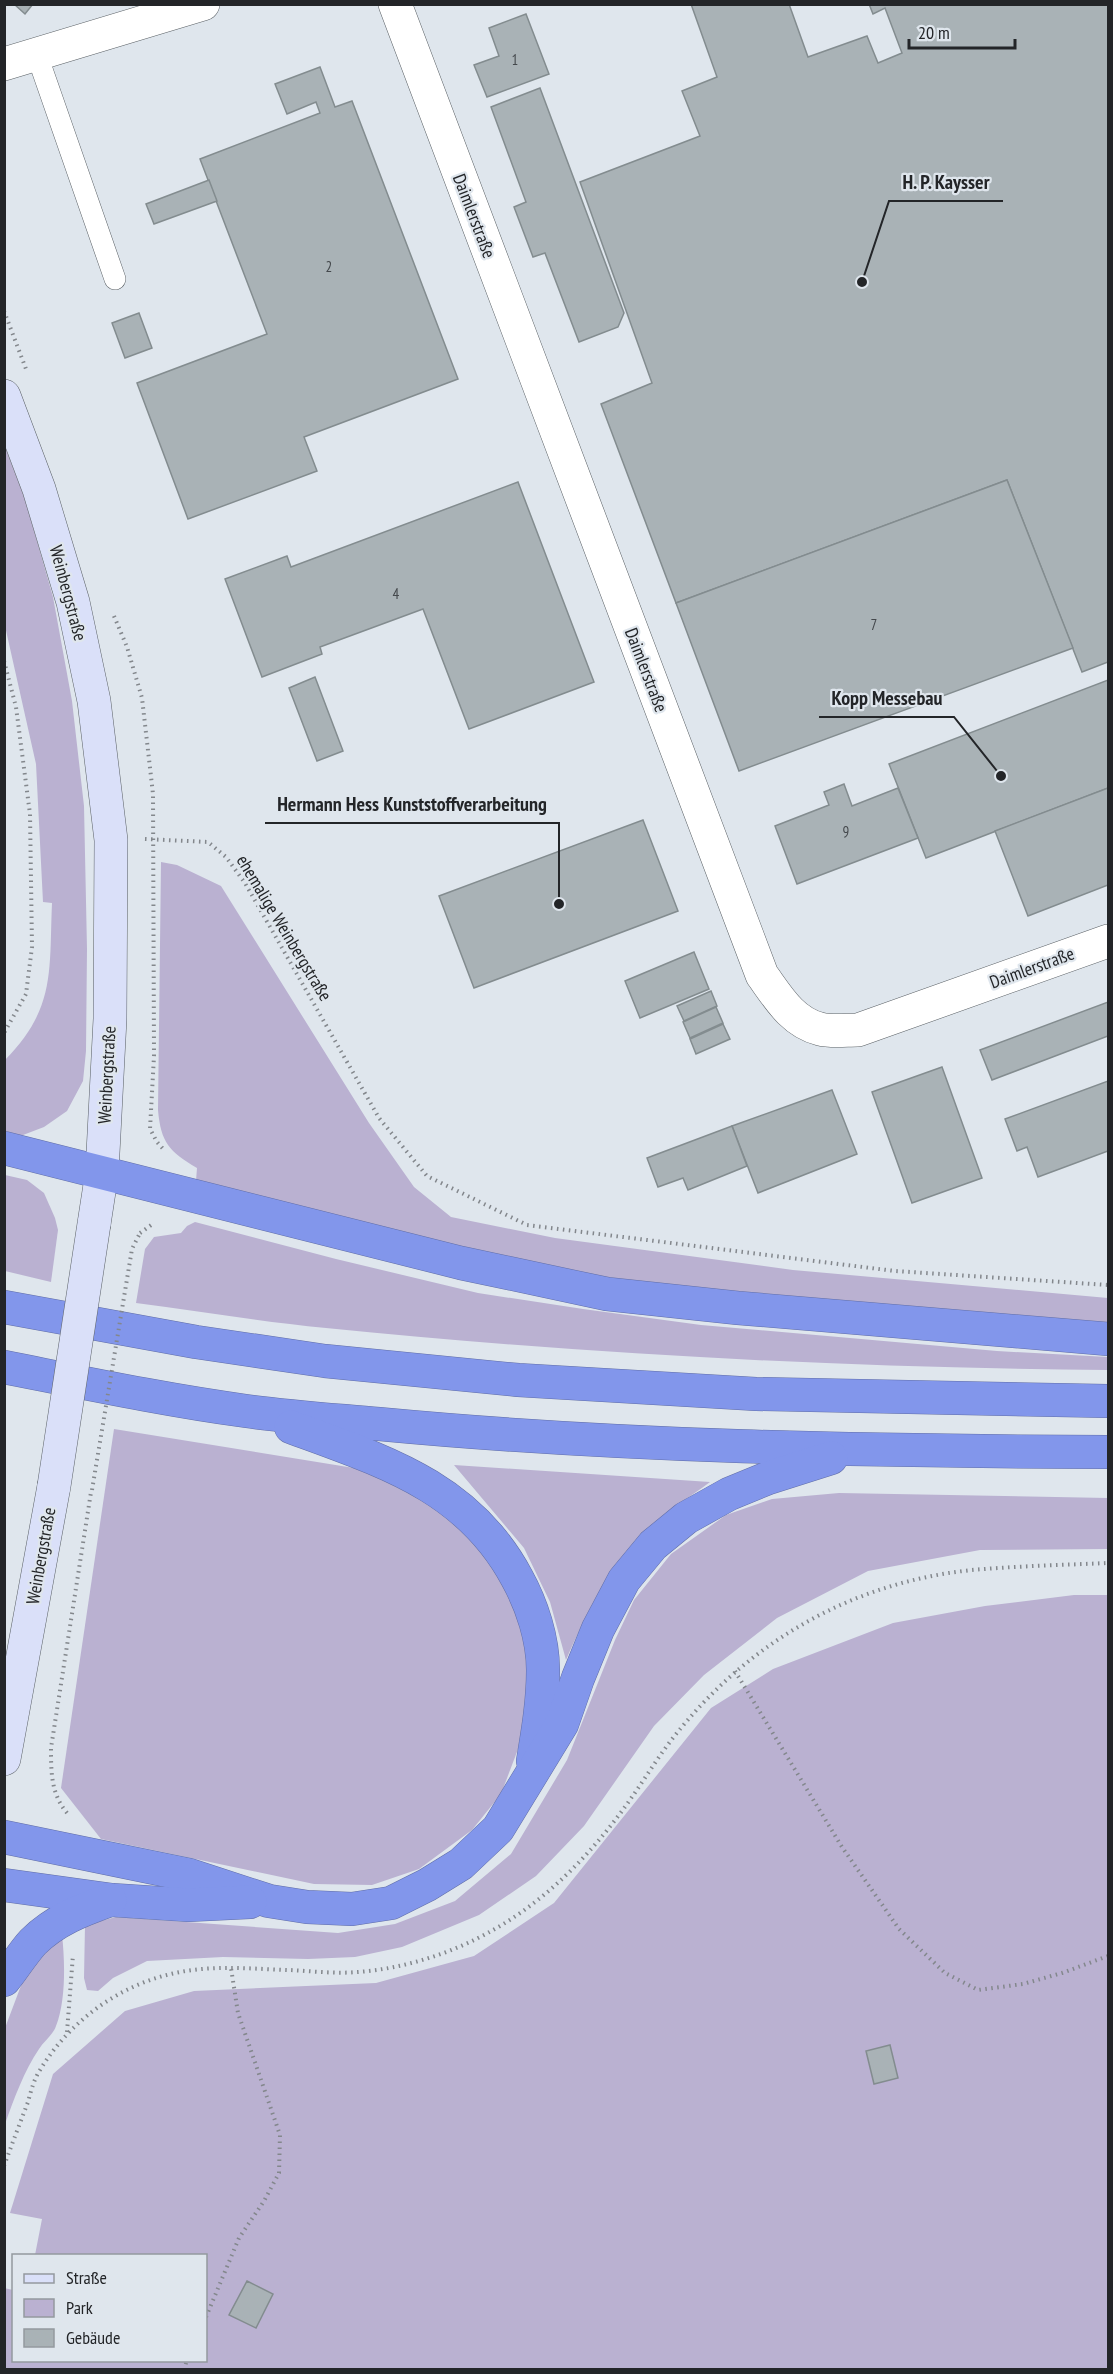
<svg xmlns="http://www.w3.org/2000/svg" width="1113" height="2374" font-family="'PT Sans Narrow',sans-serif">
	<rect width="100%" height="100%" fill="#dfe6ed"/>
	<g fill="#bab1d1">
		<path d="M4 444 25 499 53 597 72 701 84 806 87 949 86 1051 83 1081 67 1111 44 1127 23 1135H5V1060C56 1008 49 971 52 903L43 902 36 764 5 626Z"/>
		<path d="M161 862 177 865 221 886 369 1123 414 1187 451 1217 555 1238 793 1270 1108 1298V1325L792 1299 554 1271 196 1181 197 1168C169 1151 161 1143 158 1110Z"/>
		<polygon points="5,1175 27,1180 44,1193 55,1218 58,1230 51,1282 5,1271"/>
		<path d="M195 1222 336 1259 478 1293 583 1309 701 1325 997 1351 1108 1357V1370C847 1368 586 1354 326 1328 262 1322 199 1311 136 1303L145 1249 154 1237 181 1233 187 1226Z"/>
		<polygon points="114,1429 354,1468 400,1483 443,1509 477,1542 518,1608 528,1659 530,1703 520,1744 501,1794 472,1830 419,1869 372,1885 314,1884 101,1839 61,1788"/>
		<path d="M454 1465 710 1482C690 1497 668 1510 650 1527 611 1562 587 1612 566 1660L550 1602 524 1548Z"/>
		<polygon points="839,1493 1108,1498 1108,1549 980,1550 868,1571 777,1618 704,1675 654,1726 584,1826 536,1876 479,1915 402,1947 355,1957 308,1959 223,1957 147,1961 113,1978 98,1991 87,1990 84,1978 85,1925 116,1917 338,1933 395,1924 455,1901 511,1854 567,1760 615,1640 634,1600 671,1554 726,1515 772,1499"/>
		<polygon points="1074,1595 1108,1595 1108,2369 5,2369 4,2288 13,2290 14,2360 206,2360 206,2256 35,2255 42,2219 10,2213 53,2074 125,2011 194,1991 376,1983 474,1956 554,1903 711,1708 773,1669 893,1623 985,1606"/>
		<path d="M62 1935C65 1961 66 2001 56 2026 53 2035 44 2041 39 2049 24 2071 14 2099 5 2124V2028L25 1975Z"/>
	</g>
	<g fill="#a9b2b6" stroke="#838c8f" stroke-width="1.5">
		<polygon points="14,4 33,4 25,14"/>
		<polygon points="691,4 789,4 808,57 867,36 878,63 902,53 885,8 873,14 869,4 1108,4 1108,662 1082,672 1007,480 676,603 601,404 652,383 580,182 700,136 682,91 717,77"/>
		<polygon points="526,14 549,74 487,97 474,65 499,56 489,28"/>
		<polygon points="320,67 335,107 352,101 458,379 304,437 317,471 188,519 137,383 267,334 200,159 320,113 316,102 287,114 275,84"/>
		<polygon points="540,88 624,313 618,327 579,342 545,253 533,257 514,207 526,202 491,107"/>
		<polygon points="209,180 217,201 154,224 146,204"/>
		<polygon points="139,313 152,348 125,358 112,323"/>
		<polygon points="1007,480 1073,648 739,771 676,603"/>
		<polygon points="518,482 594,682 469,729 423,609 320,647 322,654 262,677 225,579 287,556 291,567"/>
		<polygon points="315,677 343,751 317,761 289,688"/>
		<polygon points="1108,680 1108,788 926,858 889,764"/>
		<polygon points="844,784 852,806 898,788 918,838 797,884 775,826 829,805 824,792"/>
		<polygon points="1108,788 1108,885 1028,916 995,831"/>
		<polygon points="643,820 678,911 474,988 439,896"/>
		<polygon points="694,952 709,989 640,1018 625,981"/>
		<polygon points="711,991 717,1006 684,1021 677,1006"/>
		<polygon points="1108,1002 1108,1036 992,1080 980,1050"/>
		<polygon points="716,1007 723,1023 690,1038 683,1022"/>
		<polygon points="723,1024 730,1039 696,1054 690,1039"/>
		<polygon points="942,1067 982,1178 912,1203 872,1092"/>
		<polygon points="1108,1081 1108,1151 1038,1177 1027,1147 1017,1151 1005,1119"/>
		<polygon points="832,1090 857,1154 758,1193 732,1126"/>
		<polygon points="732,1126 747,1166 688,1190 683,1178 658,1187 647,1158"/>
		<polygon points="890,2045 898,2078 874,2084 866,2051"/>
		<polygon points="247,2281 273,2294 256,2328 229,2315"/>
	</g>
	<g fill="none" stroke-linecap="round" stroke-linejoin="round">
		<g stroke="#5a6065" stroke-width="22">
			<polyline id="lane" points="37,55 115,279"/>
		</g>
		<g stroke="#5a6065" stroke-width="34">
			<g id="street">
				<path d="M395 4 762 975C778 997 792 1022 820 1029 831 1032 846 1030 858 1030L1108 941"/>
				<polyline points="4,64 203,4"/>
			</g>
		</g>
		<g stroke="#5a6065" stroke-width="34">
			<g id="secondary">
				<polyline points="4,396 39,489 73,602 94,701 111,840 110,1019 102,1172 94,1224"/>
				<polyline points="4,1759 54,1486"/>
			</g>
		</g>
		<g stroke="#616ea7" stroke-width="34">
			<g id="highway">
				<polyline points="4,1148 461,1263 607,1294 738,1308 1108,1339"/>
				<polyline points="4,1307 196,1342 325,1361 518,1380 756,1394 1108,1401"/>
				<path d="M4 1367C85 1383 165 1400 246 1411 290 1417 335 1420 379 1424 622 1447 865 1451 1108 1452"/>
				<path d="M291 1427C383 1461 468 1486 517 1578 532 1605 543 1639 543 1670 543 1701 538 1731 533 1761"/>
				<polyline points="4,1837 189,1875 269,1901 307,1907 352,1909 391,1903 427,1885 461,1864 498,1829 562,1724 578,1678 598,1629 624,1580 653,1545 686,1518 729,1494 768,1478 831,1458"/>
				<polyline points="4,1885 112,1900 188,1905 250,1902"/>
				<path d="M4 1980C14 1968 22 1954 33 1942 55 1920 82 1910 110 1900"/>
			</g>
		</g>
		<g stroke="#83878c" stroke-width="4" stroke-dasharray="1.5 4.5" stroke-linecap="butt">
			<polyline points="4,311 26,369"/>
			<polyline points="114,616 127,647 142,698 153,794 154,1056 150,1129 157,1142 165,1151"/>
			<polyline points="4,661 16,707 30,814 32,947 26,994 4,1033"/>
			<polyline points="145,839 208,842 226,857 245,883 379,1118 427,1176 527,1225 895,1271 1108,1285"/>
			<polyline points="140,1233 154,1223"/>
			<polyline points="735,1671 842,1847 899,1929 945,1973 978,1990 1023,1984 1062,1973 1108,1956"/>
			<path d="M67 1813C51 1794 51 1772 51 1748L91 1492"/>
			<polyline points="67,2032 73,1955"/>
			<path d="M4 2166C12 2144 20 2123 28 2102 31 2091 34 2079 40 2070 71 2019 122 1983 180 1972 216 1965 254 1969 289 1970 311 1971 335 1974 357 1972 403 1969 453 1953 493 1930 545 1901 587 1858 622 1811 642 1784 659 1754 681 1728 755 1638 856 1582 972 1570 1017 1566 1063 1565 1108 1563"/>
			<polyline points="206,2317 239,2238 264,2201 279,2173 280,2135 238,2013 231,1968"/>
			<polyline points="184,2370 187,2360"/>
		</g>
		<use href="#lane" stroke="#fff" stroke-width="21"/>
		<use href="#street" stroke="#fff" stroke-width="33"/>
		<use href="#secondary" stroke="#dae0f9" stroke-width="33"/>
		<use href="#highway" stroke="#8296eb" stroke-width="33"/>
		<g stroke="#5a6065" stroke-width="34" stroke-linecap="butt">
			<polyline id="secondary-bridge" points="54,1486 94,1224"/>
		</g>
		<polyline stroke="#83878c" stroke-width="4" stroke-dasharray="1.5 4.5" stroke-linecap="butt" points="92,1490 132,1249 140,1233"/>
		<use href="#secondary-bridge" stroke="#dae0f9" stroke-width="33"/>
	</g>
	<g text-anchor="middle" stroke-width="4.5" stroke-linejoin="round" paint-order="stroke">
		<g font-size="15" fill="#44484c">
			<text x="515" y="65">1</text>
			<text x="329" y="272">2</text>
			<text x="396" y="599">4</text>
			<text x="874" y="630">7</text>
			<text x="846" y="837">9</text>
		</g>
		<g font-size="18" fill="#232528" stroke="#dfe6ed">
			<text transform="translate(474 216) rotate(69)" y="6">Daimlerstraße</text>
			<text transform="translate(68 593) rotate(75)" y="6">Weinbergstraße</text>
			<text transform="translate(646 670) rotate(69)" y="6">Daimlerstraße</text>
			<text transform="translate(284 928) rotate(59)" y="6">ehemalige Weinbergstraße</text>
			<text transform="translate(1032 968) rotate(-20)" y="6">Daimlerstraße</text>
			<text transform="translate(107 1075) rotate(-87)" y="6">Weinbergstraße</text>
			<text transform="translate(41 1556) rotate(-80)" y="6">Weinbergstraße</text>
		</g>
	</g>
	<path fill="none" stroke="#232528" stroke-width="2" d="M862 282L889 201H1003M1001 776L954 717H819M559 904L559 823H265"/>
	<g fill="#232528" stroke="#dfe6ed" stroke-width="2">
		<circle cx="862" cy="282" r="6"/>
		<circle cx="1001" cy="776" r="6"/>
		<circle cx="559" cy="904" r="6"/>
	</g>
	<g font-size="20" text-anchor="middle" font-weight="bold" fill="#232528" stroke="#dfe6ed" stroke-width="4.5" stroke-linejoin="round" paint-order="stroke">
		<text x="946" y="189">H. P. Kaysser</text>
		<text x="887" y="705">Kopp Messebau</text>
		<text x="412" y="811">Hermann Hess Kunststoffverarbeitung</text>
	</g>
	<rect width="1113" height="2374" fill="none" stroke="#232528" stroke-width="12"/>
	<rect x="12" y="2254" width="195" height="108" fill="#dfe6ed" stroke="#94999e" stroke-width="1.5"/>
	<rect x="24" y="2274" width="30" height="9" fill="#dae0f9" stroke="#94999e" stroke-width="1.5"/>
	<text x="66" y="2284" font-size="18" fill="#232528">Straße</text>
	<rect x="24" y="2299" width="30" height="18" fill="#bab1d1" stroke="#94999e" stroke-width="1.5"/>
	<text x="66" y="2314" font-size="18" fill="#232528">Park</text>
	<rect x="24" y="2329" width="30" height="18" fill="#a9b2b6" stroke="#94999e" stroke-width="1.5"/>
	<text x="66" y="2344" font-size="18" fill="#232528">Gebäude</text>
	<path d="M909 39v9h106v-9" fill="none" stroke="#232528" stroke-width="3"/>
	<text x="918" y="39" font-size="18" fill="#232528" stroke="#dfe6ed" stroke-width="4.5" paint-order="stroke">20 m</text>
</svg>
